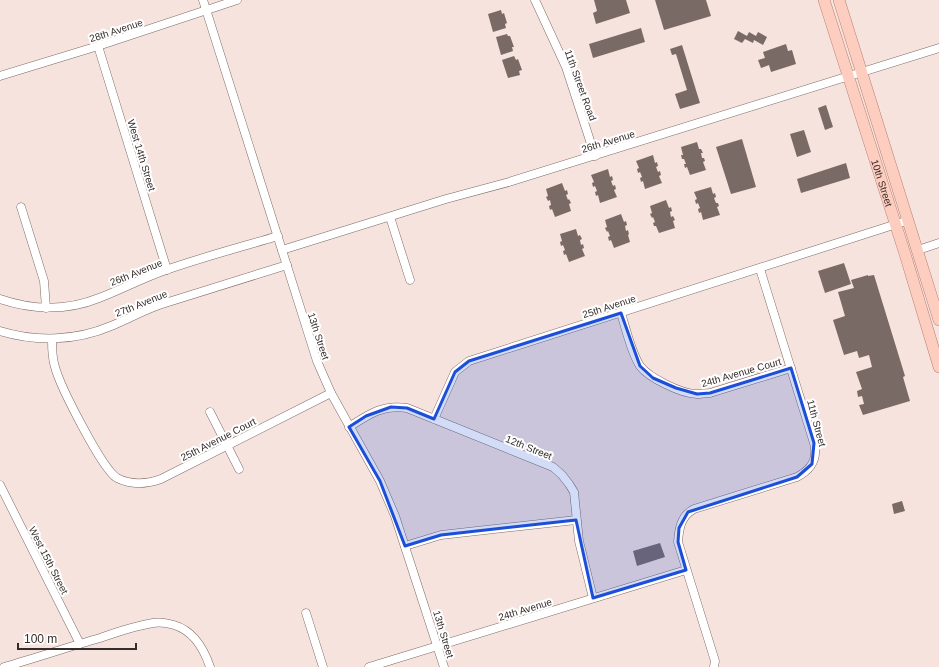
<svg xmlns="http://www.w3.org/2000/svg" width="939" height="667" font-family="Arial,sans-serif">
	<rect width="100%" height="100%" fill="#f7e3de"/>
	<g fill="#7a6a65">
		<polygon points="594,0 626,0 630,13 596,24 593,13 597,11"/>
		<polygon points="655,0 706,0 711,16 664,30"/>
		<polygon points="501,10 502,14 504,13 507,23 505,24 506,28 493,32 488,14"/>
		<polygon points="641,28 645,42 593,58 589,44"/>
		<polygon points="738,31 747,36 749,32 756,36 758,32 767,37 763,45 754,40 753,43 745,39 742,43 734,39"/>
		<polygon points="507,34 508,36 510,36 514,47 512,47 513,51 501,55 496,37"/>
		<polygon points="786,44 788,51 792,50 796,64 771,72 769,65 761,68 758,60 765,58 763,52"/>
		<polygon points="682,45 700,103 680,109 675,94 687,90 676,54 672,55 670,49"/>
		<polygon points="514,56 516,60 518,59 522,70 519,71 520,75 508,78 502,60"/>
		<polygon points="826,105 833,127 825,130 818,108"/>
		<polygon points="804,130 811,152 797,157 790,134"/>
		<polygon points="742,139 756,187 731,194 716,147"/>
		<polygon points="697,142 699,149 701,149 703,153 701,153 702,158 704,158 705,161 703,162 706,170 690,175 687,167 685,168 684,164 686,164 684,159 682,159 681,155 683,155 681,147"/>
		<polygon points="653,155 655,163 657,162 658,166 656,167 658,172 660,171 661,175 659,176 662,183 645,189 643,181 641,182 640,178 642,177 640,172 638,173 637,169 639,168 636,161"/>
		<polygon points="846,163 850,178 801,193 797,179"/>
		<polygon points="608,169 610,177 612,176 613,180 611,181 613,186 615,185 616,189 614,190 617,197 600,203 598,195 596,196 595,192 597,191 595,186 593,187 592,183 594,182 591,175"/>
		<polygon points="562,183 565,191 567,190 568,194 566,195 568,200 569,199 571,203 569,204 571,211 555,217 552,209 550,210 549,206 551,205 550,200 548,201 546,197 548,196 546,189"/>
		<polygon points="711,187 713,194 715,193 716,197 714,198 716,203 718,203 719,206 717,207 720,215 703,220 701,212 699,213 698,209 700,208 698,203 696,204 695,200 697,199 694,192"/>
		<polygon points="666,200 669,208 671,207 672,211 670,212 671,217 673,216 675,220 673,221 675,228 659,233 656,226 654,226 653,223 655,222 653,217 652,218 650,214 652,213 650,206"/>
		<polygon points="621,214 624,222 626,221 627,225 625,226 626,231 628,230 629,234 628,235 630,242 614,248 611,240 609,241 608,237 610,236 608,231 607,232 605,228 607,227 605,220"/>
		<polygon points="576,229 578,236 580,235 582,239 580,240 581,245 583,244 584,248 582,249 585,256 569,262 566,254 564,255 563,251 565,250 563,245 561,246 560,242 562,241 560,234"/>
		<polygon points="844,263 851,284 825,293 818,271"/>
		<polygon points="868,275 868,276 874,275 905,376 903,377 910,401 863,415 859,405 864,404 862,396 858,397 857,391 862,389 856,372 872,367 869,355 859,358 857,351 844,355 833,320 845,316 838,292 854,288 851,280"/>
		<polygon points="902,501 905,511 894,514 892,504"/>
		<polygon points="660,543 665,557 637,566 633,551"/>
	</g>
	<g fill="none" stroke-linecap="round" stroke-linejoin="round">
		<g stroke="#7c6b66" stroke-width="9">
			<g id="minor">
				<polyline points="203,0 317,361 331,393 380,481 395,516 444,667"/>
				<polyline points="535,0 566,67 595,156"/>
				<polyline points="98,46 167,270"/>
				<polyline points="0,76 98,46 237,0"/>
				<polyline points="21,207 44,281 46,308"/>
				<polyline points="390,217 410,280"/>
				<polyline points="282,250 446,199 509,182 939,48"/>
				<polyline points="918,250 939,243"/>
				<path d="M0 299C32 310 67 311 99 298 122 289 143 278 166 270 203 257 241 247 278 236"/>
				<path d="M621 313C626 329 631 352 640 366 649 378 682 394 697 394 701 394 706 393 710 393L791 368"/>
				<path d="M0 331C36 342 76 341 111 326 128 319 144 310 162 304L287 265"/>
				<path d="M52 340C52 349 52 358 55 367 60 386 102 469 117 478 131 485 147 484 161 479L331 393"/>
				<polyline points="210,412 239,469"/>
				<polyline points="434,419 455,372 469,361 909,220"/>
				<path d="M349 427C369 414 383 404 407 408L553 467 562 475 569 484 574 492 579 541 593 598"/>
				<polyline points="0,485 80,644"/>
				<polyline points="405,546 441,535 576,520"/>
				<polyline points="306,613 323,667"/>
				<path d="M4 667C36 658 68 647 100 638 117 632 135 626 153 623 159 622 167 623 174 625 194 631 204 649 210 667"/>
				<polyline points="369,667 686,570"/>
				<path d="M714 667 715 661 678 542C679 528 681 516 694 509L797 477C812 469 818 459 814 443L760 269"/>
			</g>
		</g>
		<g stroke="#b57f70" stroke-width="12">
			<g id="major">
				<path id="s1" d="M824 0 905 254 939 367"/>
				<polyline points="839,0 939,320"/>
			</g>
		</g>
		<use href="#minor" stroke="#fff" stroke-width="8"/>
		<use href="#major" stroke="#fdcdbf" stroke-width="11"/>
	</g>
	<path fill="#1d4ed8" fill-opacity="0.2" stroke="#1d4ed8" stroke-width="3" stroke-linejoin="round" d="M621 313 640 366 653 378 676 388 697 394 710 393 791 368 814 443 812 464 797 477 688 512 679 528 678 542 686 570 593 598 576 520 441 535 405 546 380 481 349 427 366 416 391 407 407 408 434 419 455 372 469 361Z"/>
	<g text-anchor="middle" stroke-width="4" stroke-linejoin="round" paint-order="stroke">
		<g font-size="10" fill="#332c2a" stroke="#fff">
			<text transform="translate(116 30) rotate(-18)" y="4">28th Avenue</text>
			<text transform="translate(581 85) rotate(70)" y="4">11th Street Road</text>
			<text transform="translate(608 141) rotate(-17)" y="4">26th Avenue</text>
			<text transform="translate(142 155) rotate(73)" y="4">West 14th Street</text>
			<text dy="4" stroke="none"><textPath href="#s1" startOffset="192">10th Street</textPath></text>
			<text transform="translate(136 272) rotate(-22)" y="4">26th Avenue</text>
			<text transform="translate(141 303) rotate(-22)" y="4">27th Avenue</text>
			<text transform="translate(609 306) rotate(-18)" y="4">25th Avenue</text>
			<text transform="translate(319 336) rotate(72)" y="4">13th Street</text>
			<text transform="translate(741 372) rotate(-16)" y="4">24th Avenue Court</text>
			<text transform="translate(817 423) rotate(75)" y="4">11th Street</text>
			<text transform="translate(218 439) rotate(-27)" y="4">25th Avenue Court</text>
			<text transform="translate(529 447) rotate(22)" y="4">12th Street</text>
			<text transform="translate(49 560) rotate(63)" y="4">West 15th Street</text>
			<text transform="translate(525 609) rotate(-17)" y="4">24th Avenue</text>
			<text transform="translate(444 634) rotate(73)" y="4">13th Street</text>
		</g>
	</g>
	<path d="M18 643v6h118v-6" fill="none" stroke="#332c2a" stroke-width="2"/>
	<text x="24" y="643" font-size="12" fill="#332c2a" stroke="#ffffff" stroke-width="3" paint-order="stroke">100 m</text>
</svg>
